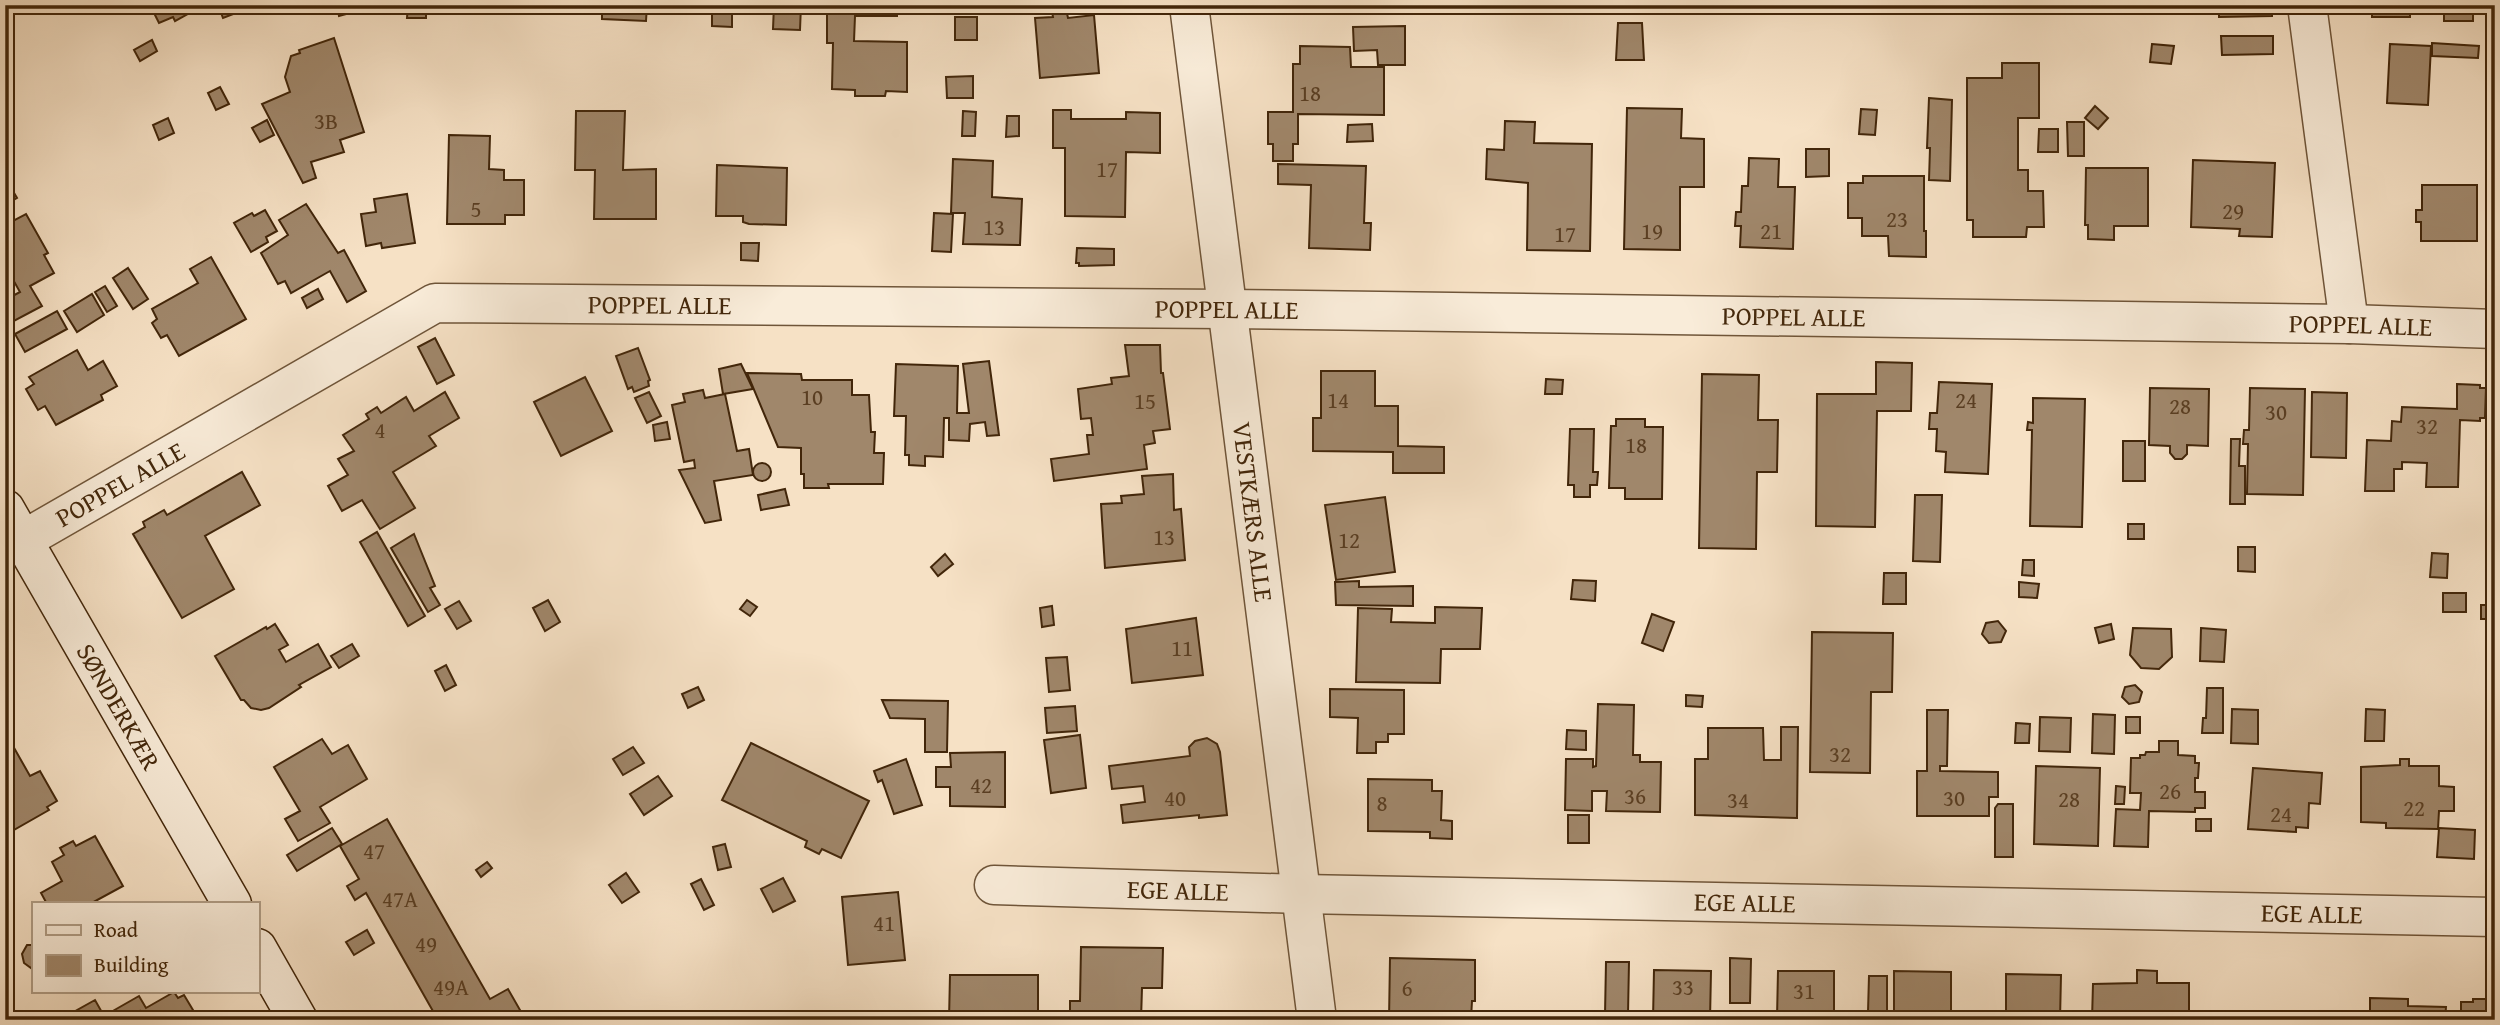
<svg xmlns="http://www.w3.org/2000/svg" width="2500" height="1025" font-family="'Gentium Book Plus',serif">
	<rect width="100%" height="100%" fill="#f6e1c5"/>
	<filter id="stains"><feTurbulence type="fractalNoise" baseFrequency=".00286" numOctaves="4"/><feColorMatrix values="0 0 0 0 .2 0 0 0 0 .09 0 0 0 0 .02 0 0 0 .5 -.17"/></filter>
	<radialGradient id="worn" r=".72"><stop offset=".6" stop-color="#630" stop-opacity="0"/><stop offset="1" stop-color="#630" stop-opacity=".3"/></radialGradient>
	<g fill="#a0876b" stroke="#42260a" stroke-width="2">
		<polygon points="150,5 190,5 193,11 175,21 173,17 159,23"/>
		<polygon points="218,5 254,5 254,6 223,18"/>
		<polygon points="337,5 355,5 357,11 339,16"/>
		<polygon points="408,5 426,5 426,18 407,18"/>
		<polygon points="582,5 594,5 593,14 581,13"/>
		<polygon points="602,5 647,5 646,21 602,19"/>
		<polygon points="712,5 732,5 732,27 712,26"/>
		<polygon points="774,5 801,5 800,30 773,29"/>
		<polygon points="855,5 897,5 897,16 855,16 854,41 907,42 907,92 886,91 885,96 855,96 855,90 832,89 833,43 827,43 827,7"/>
		<polygon points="1878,5 1892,5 1892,11 1878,12"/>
		<polygon points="2105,5 2121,5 2122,12 2105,13"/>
		<polygon points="2126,5 2142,5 2143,10 2127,12"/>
		<polygon points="2219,5 2272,5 2272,16 2219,17"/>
		<rect x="2372" y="5" width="38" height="12"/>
		<rect x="2444" y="5" width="29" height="16"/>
		<polygon points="1066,9 1068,18 1094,15 1099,73 1040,78 1035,18 1053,17 1052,11"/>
		<rect x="955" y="17" width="22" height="23"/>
		<polygon points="1618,23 1642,23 1644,60 1616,60"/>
		<polygon points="1405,26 1405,65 1378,65 1377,50 1354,51 1353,27"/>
		<polygon points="2221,36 2273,36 2273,54 2222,55"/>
		<polygon points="334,38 364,132 340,140 344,152 311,162 316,178 303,183 262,104 290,92 285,77 291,56 300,53 299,50"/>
		<polygon points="152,40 157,51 140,61 134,50"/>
		<polygon points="2432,43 2479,46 2478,58 2432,56"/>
		<polygon points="2152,44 2174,46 2171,64 2150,62"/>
		<polygon points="2390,44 2431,46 2428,105 2387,103"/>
		<polygon points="1300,46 1350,47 1351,67 1384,67 1384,115 1298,114 1298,144 1293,144 1293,161 1273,161 1273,144 1268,144 1268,112 1293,112 1293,64 1300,64"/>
		<polygon points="2002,63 2039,63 2039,118 2018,118 2018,170 2028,170 2028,191 2043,191 2044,227 2027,227 2026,237 1973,237 1973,220 1967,220 1967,78 2002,78"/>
		<polygon points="973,76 973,98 947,98 946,77"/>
		<polygon points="220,87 229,104 216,110 208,93"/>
		<polygon points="1929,98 1952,100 1950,181 1929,180 1930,148 1927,148"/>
		<polygon points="2095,106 2108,118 2098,129 2085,118"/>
		<polygon points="1627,108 1682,109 1681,138 1704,139 1704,187 1680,187 1680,250 1624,249"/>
		<polygon points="1861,109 1877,110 1875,135 1859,134"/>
		<polygon points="1053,110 1071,110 1071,119 1126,119 1126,112 1160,113 1160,153 1126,152 1125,217 1065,216 1065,148 1053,148"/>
		<polygon points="576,111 625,111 623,170 656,169 656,219 594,219 595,170 575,170"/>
		<polygon points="963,111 976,112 975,136 962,136"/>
		<polygon points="1007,116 1019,116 1019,136 1006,137"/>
		<polygon points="168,118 174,133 159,140 153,125"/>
		<polygon points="267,120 274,135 260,142 252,128"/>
		<polygon points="1505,121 1535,122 1534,143 1592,144 1590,251 1527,250 1528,183 1486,179 1487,149 1504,150"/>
		<polygon points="2067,122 2084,122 2084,156 2068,156"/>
		<polygon points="1372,124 1373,141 1347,142 1348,125"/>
		<polygon points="2039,129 2058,129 2058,152 2038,152"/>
		<polygon points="449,135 490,136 489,169 504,170 504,180 524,180 524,215 505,215 505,224 447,224"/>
		<polygon points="1806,149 1829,149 1829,176 1806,177"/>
		<polygon points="1749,158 1779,159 1778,187 1795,187 1793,249 1740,247 1741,226 1735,226 1736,212 1741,212 1742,186 1748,186"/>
		<polygon points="953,159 993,161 992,197 1022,199 1020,245 963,244 965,213 951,213"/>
		<polygon points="2193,160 2275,163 2272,237 2239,236 2240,229 2191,227"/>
		<polygon points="1278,164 1366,166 1364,223 1371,223 1370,250 1309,248 1311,185 1278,184"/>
		<polygon points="717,165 787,168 786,225 749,224 743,222 743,216 716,216"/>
		<polygon points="2086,168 2148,168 2148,226 2114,226 2114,240 2088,239 2088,225 2085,225"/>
		<polygon points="1863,176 1924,176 1924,231 1926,231 1926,257 1889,256 1888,236 1862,236 1862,218 1848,218 1848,183 1863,183"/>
		<polygon points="7,181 17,198 5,205 5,182"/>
		<polygon points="2422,185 2477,185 2477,241 2421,241 2421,222 2416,222 2416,210 2422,210"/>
		<polygon points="407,194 415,243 382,248 381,243 366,246 361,214 376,212 374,199"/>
		<polygon points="306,204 338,253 344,250 366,291 347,302 330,271 291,293 285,281 278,284 261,253 288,235 279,220"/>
		<polygon points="265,210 277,231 266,237 268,242 251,252 234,223 252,213 254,216"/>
		<polygon points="934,213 953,214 951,252 932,251"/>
		<polygon points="26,214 48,253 44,255 54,273 30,286 42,306 12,322 5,311 5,300 20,292 11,276 5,279 5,225"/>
		<polygon points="741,243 759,243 758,261 741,260"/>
		<polygon points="1077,248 1114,249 1114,265 1079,266 1079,263 1076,263"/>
		<polygon points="211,257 246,319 179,356 167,335 161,338 152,323 157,319 152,309 198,283 190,269"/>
		<polygon points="128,268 148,299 133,309 113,278"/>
		<polygon points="105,286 117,306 107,312 95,292"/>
		<polygon points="318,289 323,299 307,308 302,298"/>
		<polygon points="92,294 104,315 77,332 64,311"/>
		<polygon points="57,311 67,329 25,352 15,334"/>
		<polygon points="435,338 454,375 437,384 418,347"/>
		<polygon points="1125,345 1160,345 1161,373 1163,373 1170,429 1153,431 1155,443 1144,445 1147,469 1054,481 1051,459 1089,454 1087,435 1093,435 1091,418 1081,419 1078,389 1112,384 1111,378 1129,376"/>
		<polygon points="638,348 650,380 648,381 649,386 634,392 632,387 628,389 616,356"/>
		<polygon points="77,350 88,370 103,361 117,386 101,395 103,400 56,425 45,406 38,410 26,389 34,384 29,377"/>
		<polygon points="989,361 999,435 987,436 985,422 970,424 969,441 949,440 949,418 944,418 943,457 925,456 925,466 909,465 909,455 905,455 906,416 894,416 896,364 958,366 957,413 969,413 963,364"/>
		<polygon points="1876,362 1912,363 1911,411 1877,411 1875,527 1816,526 1817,394 1876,394"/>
		<polygon points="741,364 753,389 723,394 719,369"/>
		<polygon points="1321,371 1375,371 1375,406 1398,406 1398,446 1444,447 1444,473 1393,473 1393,452 1313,451 1313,418 1321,418"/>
		<polygon points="747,373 801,374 802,380 852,380 852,395 869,395 871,432 875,432 874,453 884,453 883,484 828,484 829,488 804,488 804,474 801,474 801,448 778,447"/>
		<polygon points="1702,374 1759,375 1758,420 1778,420 1777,472 1757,472 1756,549 1699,548"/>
		<polygon points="585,377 612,431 561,456 534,402"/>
		<polygon points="1546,379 1563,380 1562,394 1545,394"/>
		<polygon points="1939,382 1992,384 1988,474 1945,472 1946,452 1936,451 1937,429 1929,429 1930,413 1937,413"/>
		<polygon points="2457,384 2480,385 2480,388 2486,388 2485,418 2480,418 2480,421 2460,420 2458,487 2426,487 2427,463 2402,462 2402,469 2394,469 2394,491 2365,491 2367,440 2391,441 2392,421 2401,422 2402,407 2457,409"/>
		<polygon points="2150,388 2209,389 2208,446 2187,445 2187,454 2182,459 2175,459 2170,453 2170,446 2149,445"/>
		<polygon points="2250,388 2305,389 2303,495 2247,494 2248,444 2243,444 2244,430 2249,430"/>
		<polygon points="703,390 705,398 725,394 737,451 749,449 753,475 714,481 721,520 705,523 679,470 695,468 694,460 684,462 672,405 685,402 683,394"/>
		<polygon points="445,392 459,418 429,436 436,446 393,472 415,508 380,529 362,500 342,511 328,486 348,475 338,459 354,451 343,435 369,419 366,414 377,407 381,413 406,397 414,411"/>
		<polygon points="649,392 661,416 647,423 635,398"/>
		<polygon points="2312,392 2347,393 2346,458 2311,457"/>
		<polygon points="2033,398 2085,399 2082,527 2030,526 2032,430 2027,430 2028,422 2033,423"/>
		<polygon points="1616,419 1645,419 1645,427 1663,427 1662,499 1625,499 1625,488 1609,488 1611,426 1616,426"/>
		<polygon points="667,422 670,439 655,441 653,425"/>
		<polygon points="1570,429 1594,429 1593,472 1598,472 1597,485 1590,485 1590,497 1574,497 1574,485 1568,485"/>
		<polygon points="2231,439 2240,439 2239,466 2245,466 2245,504 2230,504"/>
		<rect x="2123" y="441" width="22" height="40"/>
		<circle cx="762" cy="472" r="9"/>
		<polygon points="242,472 260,505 205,536 234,589 182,618 133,534 145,527 143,522 164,510 167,515"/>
		<polygon points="1173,474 1174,510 1181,509 1185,560 1105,568 1101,504 1122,503 1121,496 1144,494 1142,476"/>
		<polygon points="785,489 789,505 761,510 758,495"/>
		<polygon points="1915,495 1942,495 1940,562 1913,561"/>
		<polygon points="1385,497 1395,572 1336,580 1325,505"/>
		<rect x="2128" y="524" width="16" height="15"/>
		<polygon points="377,532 425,616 408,626 360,542"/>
		<polygon points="414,534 435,586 430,588 440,605 428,612 391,548"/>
		<polygon points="2238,547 2255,547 2255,572 2238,571"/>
		<polygon points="2432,553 2448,554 2447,578 2430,577"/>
		<polygon points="945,554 953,564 938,576 931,567"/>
		<polygon points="2023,560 2034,560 2034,576 2022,575"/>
		<polygon points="1884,573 1906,573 1906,604 1883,604"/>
		<polygon points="1573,580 1596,581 1595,601 1571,599"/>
		<polygon points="1359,581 1359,587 1413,586 1413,606 1336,605 1335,582"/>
		<polygon points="2019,582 2039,584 2037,598 2019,597"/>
		<rect x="2443" y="593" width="23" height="19"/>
		<polygon points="548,600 560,622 545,631 533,608"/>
		<polygon points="747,600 757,607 750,616 740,609"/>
		<polygon points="459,601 471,621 457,629 445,609"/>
		<rect x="2481" y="605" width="14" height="14"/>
		<polygon points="1052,606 1054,625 1042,627 1040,608"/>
		<polygon points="1435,607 1482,608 1480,649 1441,649 1440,683 1356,682 1358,608 1392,609 1391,622 1435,623"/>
		<polygon points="1652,614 1674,622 1663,651 1642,643"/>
		<polygon points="1196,618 1203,675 1132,683 1126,629"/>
		<polygon points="1998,621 2006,631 2001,642 1989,643 1982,634 1986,623"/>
		<polygon points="275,624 288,645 279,650 286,662 318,644 331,667 299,685 301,687 269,708 261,710 251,708 244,700 241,700 215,656 266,627 267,629"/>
		<polygon points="2111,624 2114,639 2099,643 2095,628"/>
		<polygon points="2133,628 2171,629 2172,657 2159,669 2141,668 2130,655"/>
		<polygon points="2201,628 2226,630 2224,662 2200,661"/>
		<polygon points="1812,632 1893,633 1892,692 1871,692 1870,773 1810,772"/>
		<polygon points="352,644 359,656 339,668 331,656"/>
		<polygon points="1067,657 1070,690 1049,692 1046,658"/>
		<polygon points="446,665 456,685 445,691 435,671"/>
		<polygon points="2135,685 2142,692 2139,702 2129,704 2122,697 2125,687"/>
		<polygon points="698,687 704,700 688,708 682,694"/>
		<polygon points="2207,688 2223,688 2223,733 2202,733 2203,718 2206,718"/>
		<polygon points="1330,689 1404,690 1404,734 1388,734 1388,742 1376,742 1376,753 1357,753 1358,718 1330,717"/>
		<polygon points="1686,695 1703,696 1702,707 1686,706"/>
		<polygon points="882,700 948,701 947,752 925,752 925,719 890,718"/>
		<polygon points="1598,704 1634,705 1633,755 1640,755 1640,762 1661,762 1660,812 1606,811 1607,791 1592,791 1592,811 1565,810 1566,759 1593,759 1593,767 1596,766"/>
		<polygon points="1075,706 1077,731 1047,733 1045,708"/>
		<polygon points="2232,709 2258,710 2258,744 2231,743"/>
		<polygon points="2366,709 2385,710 2384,741 2365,741"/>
		<polygon points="1927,710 1948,710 1947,766 1940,766 1940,771 1998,772 1998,797 1989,797 1989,816 1917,816 1917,771 1927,771"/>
		<polygon points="2093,714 2115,715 2114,754 2092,753"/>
		<polygon points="2040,717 2071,718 2070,752 2039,751"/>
		<rect x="2126" y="717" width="14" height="16"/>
		<polygon points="2016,723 2030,724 2029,743 2015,743"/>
		<polygon points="1781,727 1798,727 1797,818 1695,815 1695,759 1708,759 1708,728 1763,728 1764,760 1781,760"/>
		<polygon points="1567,730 1586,731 1586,750 1566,749"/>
		<polygon points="1080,735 1086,788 1051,793 1044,740"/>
		<polygon points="1207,738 1217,744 1220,752 1227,815 1199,818 1199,815 1123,823 1121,805 1145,802 1143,786 1112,789 1109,766 1190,756 1189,747 1195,741"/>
		<polygon points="322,739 332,754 348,745 367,779 320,807 330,823 298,841 285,819 300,811 274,767"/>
		<polygon points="2159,741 2178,741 2178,755 2195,756 2195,763 2199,763 2198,778 2195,778 2195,792 2205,792 2205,808 2195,808 2195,812 2149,811 2148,847 2114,846 2116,809 2140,810 2141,793 2130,793 2131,758 2140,758 2140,755 2145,755 2146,752 2159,752"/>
		<polygon points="751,743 869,801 841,858 822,849 819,854 805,847 807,841 722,800"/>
		<polygon points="13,746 30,776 40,771 57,801 47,807 49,810 5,835 5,750"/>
		<polygon points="633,747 644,763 623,775 613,759"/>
		<polygon points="1005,752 1005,807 950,806 950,787 936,787 936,767 951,767 950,753"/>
		<polygon points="906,759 922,805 894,814 882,780 878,782 874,771"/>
		<polygon points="2400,759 2409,759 2409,766 2439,766 2439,786 2454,787 2454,811 2439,811 2438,829 2386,828 2386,823 2361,822 2361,767 2400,765"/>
		<polygon points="2036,766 2100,768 2098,846 2034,844"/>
		<polygon points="2253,768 2322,773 2320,804 2309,803 2308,828 2296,827 2296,832 2248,829"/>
		<polygon points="658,776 672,796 644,815 630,794"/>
		<polygon points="1368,779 1432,780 1432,791 1442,791 1441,820 1452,821 1452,839 1430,838 1430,832 1368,831"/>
		<polygon points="2116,786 2125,787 2124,804 2115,804"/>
		<polygon points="1998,804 2013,804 2013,857 1995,857 1995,808"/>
		<rect x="1568" y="815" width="21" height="28"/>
		<polygon points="387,819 490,999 508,989 524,1017 518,1020 438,1020 366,893 355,900 347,886 359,879 340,846"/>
		<rect x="2196" y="819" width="15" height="12"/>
		<polygon points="332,828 342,844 297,871 287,855"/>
		<polygon points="2439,828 2475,830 2474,859 2437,857"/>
		<polygon points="95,836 123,886 90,904 47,904 41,893 62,881 52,862 64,855 60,848 73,841 76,846"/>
		<polygon points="725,844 731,867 718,870 713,847"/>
		<polygon points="487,862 492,868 481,877 476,870"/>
		<polygon points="626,873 639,892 622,903 609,885"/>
		<polygon points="783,878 795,901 773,912 761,889"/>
		<polygon points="701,879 714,905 704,910 691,884"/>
		<polygon points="898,892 905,960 848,965 842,897"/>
		<polygon points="367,930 374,943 354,955 346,942"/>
		<polygon points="27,945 33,945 33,967 31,968 24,963 22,954"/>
		<polygon points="1081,947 1163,948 1162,988 1142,988 1141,1020 1070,1020 1070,1001 1080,1001"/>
		<polygon points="1390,958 1475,960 1475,1001 1472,1001 1471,1019 1389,1020"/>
		<polygon points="1730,958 1751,959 1750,1003 1730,1003"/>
		<polygon points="1606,962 1629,962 1628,1015 1605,1015"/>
		<polygon points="1654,970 1711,971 1710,1020 1653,1020"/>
		<polygon points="2137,970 2157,971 2157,983 2189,983 2189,1020 2092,1020 2093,984 2137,983"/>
		<polygon points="1778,971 1834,971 1834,1020 1757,1020 1757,1018 1777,1018"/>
		<polygon points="1894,971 1951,972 1951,1020 1894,1020"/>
		<polygon points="2006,974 2061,975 2060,1020 2006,1020"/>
		<polygon points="950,975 1038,975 1038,1020 949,1020"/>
		<polygon points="1869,976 1887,976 1887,1013 1868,1012"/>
		<polygon points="174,992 178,998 184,995 199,1020 141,1020 144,1017 140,1011 133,1016 135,1020 61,1019 95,1000 104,1016 139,996 146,1008"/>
		<polygon points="2370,998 2408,999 2408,1006 2446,1007 2445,1020 2370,1020"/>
		<polygon points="2473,999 2495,999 2495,1020 2461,1020 2461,1002 2473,1002"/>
	</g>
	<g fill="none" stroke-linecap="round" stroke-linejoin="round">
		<g stroke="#6f5539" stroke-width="41">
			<g id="street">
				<path id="s1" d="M1189 5 1317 1020"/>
				<polyline points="2307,5 2349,324"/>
				<path id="s2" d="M23 540 435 303 1227 309 2349 324 2495 329"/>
				<path id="s3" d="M994 885 1301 894 2495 917"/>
			</g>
		</g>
		<g stroke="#42260a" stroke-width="41">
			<g id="secondary">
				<path id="s4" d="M5 509 232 904"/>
				<polyline points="257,948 298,1020"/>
			</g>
		</g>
		<use href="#street" stroke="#f9ecd9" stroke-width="38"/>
		<use href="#secondary" stroke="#f9ecd9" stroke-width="38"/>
	</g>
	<g text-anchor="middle" stroke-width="7" stroke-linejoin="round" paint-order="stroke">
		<g font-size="23" fill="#5a3e22">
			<text x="1310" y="101">18</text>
			<text x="326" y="129">3B</text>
			<text x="1107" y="177">17</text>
			<text x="476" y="217">5</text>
			<text x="2233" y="219">29</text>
			<text x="1897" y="227">23</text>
			<text x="994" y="235">13</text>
			<text x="1652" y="239">19</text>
			<text x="1771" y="239">21</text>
			<text x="1565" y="242">17</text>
			<text x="812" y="405">10</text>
			<text x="1338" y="408">14</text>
			<text x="1966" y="408">24</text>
			<text x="1145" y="409">15</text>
			<text x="2180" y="414">28</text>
			<text x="2276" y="420">30</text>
			<text x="2427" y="434">32</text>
			<text x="380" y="438">4</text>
			<text x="1636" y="453">18</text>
			<text x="1164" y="545">13</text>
			<text x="1349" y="548">12</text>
			<text x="1182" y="656">11</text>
			<text x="1840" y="762">32</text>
			<text x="981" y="793">42</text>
			<text x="2170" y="799">26</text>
			<text x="1635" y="804">36</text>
			<text x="1175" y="806">40</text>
			<text x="1954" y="806">30</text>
			<text x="2069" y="807">28</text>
			<text x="1738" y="808">34</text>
			<text x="1382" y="811">8</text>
			<text x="2414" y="816">22</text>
			<text x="2281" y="822">24</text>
			<text x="374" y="859">47</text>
			<text x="400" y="907">47A</text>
			<text x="884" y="931">41</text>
			<text x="426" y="952">49</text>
			<text x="451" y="995">49A</text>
			<text x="1683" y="995">33</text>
			<text x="1407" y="996">6</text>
			<text x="1804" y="999">31</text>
		</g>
		<g font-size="26" fill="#42260a" stroke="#f9ecd9">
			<text dy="9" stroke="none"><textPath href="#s2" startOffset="700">POPPEL ALLE</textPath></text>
			<text dy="9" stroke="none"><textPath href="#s2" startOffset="1267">POPPEL ALLE</textPath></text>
			<text dy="9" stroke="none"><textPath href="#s2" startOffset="1834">POPPEL ALLE</textPath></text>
			<text dy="9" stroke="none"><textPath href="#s2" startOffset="2401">POPPEL ALLE</textPath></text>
			<text dy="9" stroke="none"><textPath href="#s2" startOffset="112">POPPEL ALLE</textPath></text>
			<text dy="9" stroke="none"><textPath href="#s1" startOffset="511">VESTKÆRS ALLE</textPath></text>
			<text dy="9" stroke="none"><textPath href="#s4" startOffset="228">SØNDERKÆR</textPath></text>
			<text dy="9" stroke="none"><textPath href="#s3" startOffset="184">EGE ALLE</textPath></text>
			<text dy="9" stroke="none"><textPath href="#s3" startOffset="751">EGE ALLE</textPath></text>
			<text dy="9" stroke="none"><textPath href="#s3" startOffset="1318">EGE ALLE</textPath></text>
		</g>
	</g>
	<rect width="2500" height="1025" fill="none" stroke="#f6e1c5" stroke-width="28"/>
	<rect x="7" y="7" width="2486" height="1011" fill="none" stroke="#42260a" stroke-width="3.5"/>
	<rect x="14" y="14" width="2472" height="997" fill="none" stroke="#42260a" stroke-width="2"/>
	<rect x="32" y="902" width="228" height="91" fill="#f9ecd9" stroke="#b09d86" stroke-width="2"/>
	<rect x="46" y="925" width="35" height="10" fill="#f9ecd9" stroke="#b09d86" stroke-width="2"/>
	<text x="94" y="937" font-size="21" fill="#42260a">Road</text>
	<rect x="46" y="955" width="35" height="21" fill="#a0876b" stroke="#b09d86" stroke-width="2"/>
	<text x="94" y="972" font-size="21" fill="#42260a">Building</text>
	<rect width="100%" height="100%" filter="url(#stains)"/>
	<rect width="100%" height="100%" fill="url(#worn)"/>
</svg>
